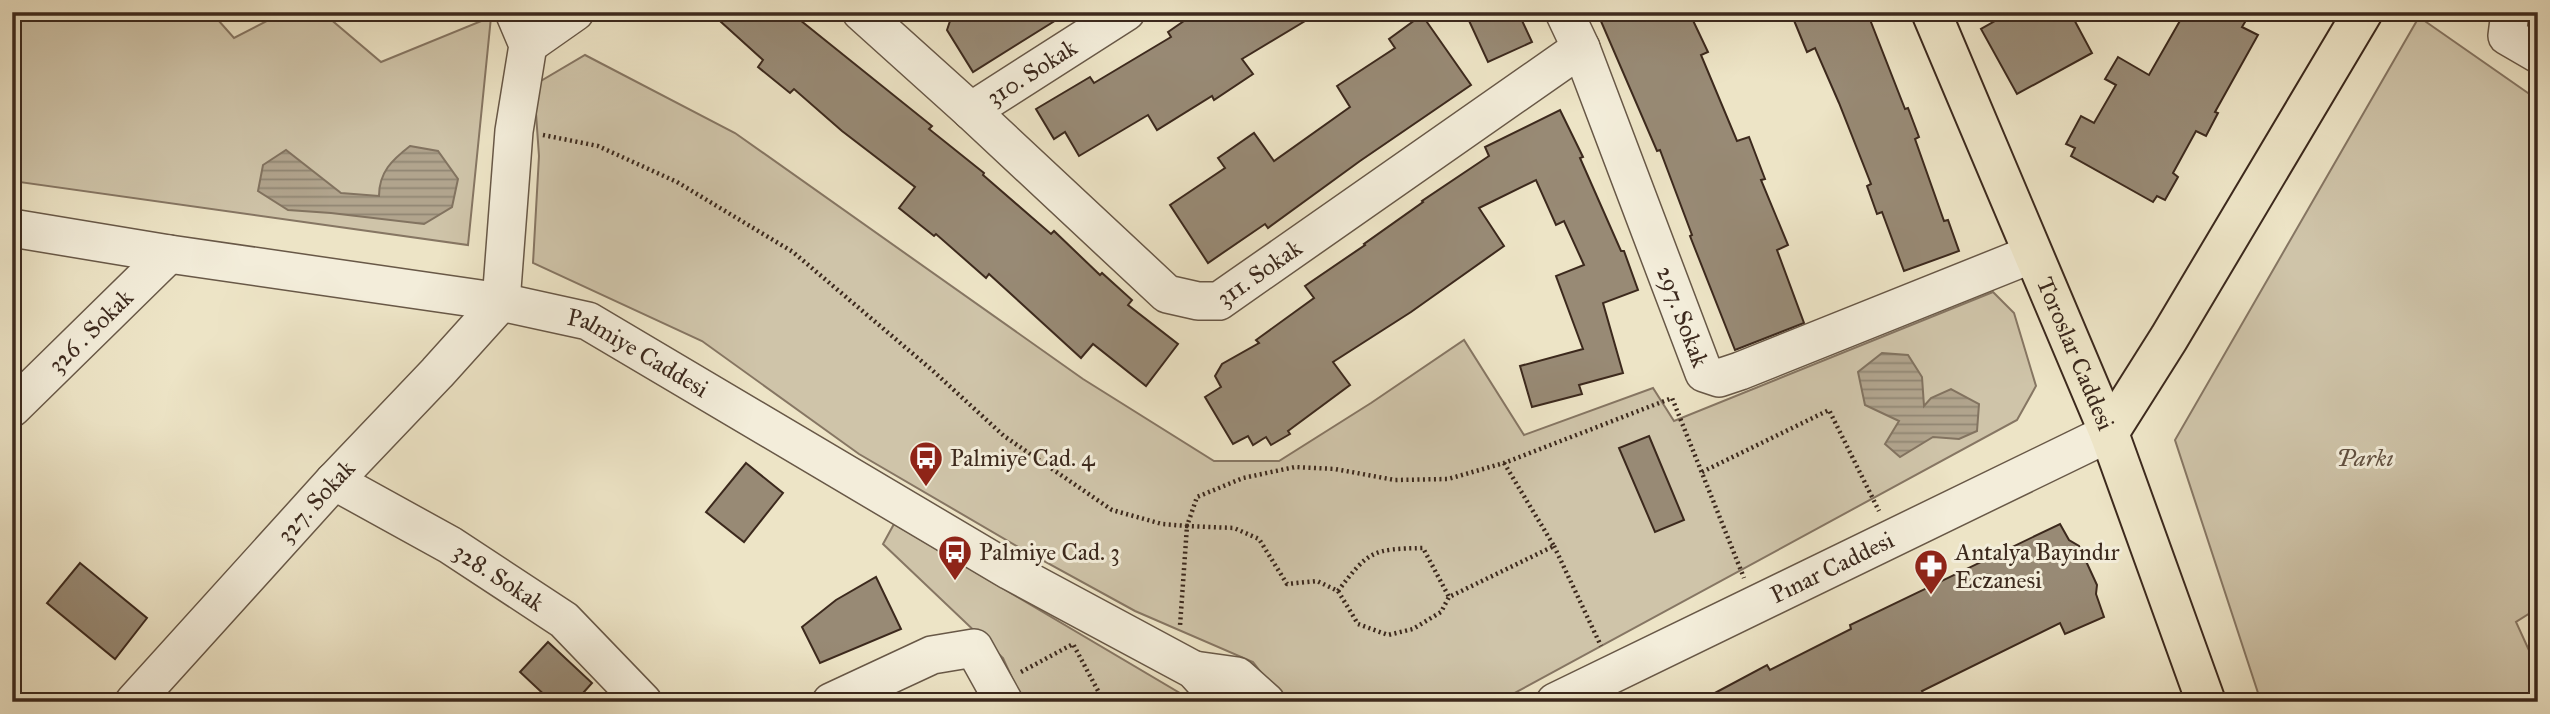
<svg xmlns="http://www.w3.org/2000/svg" width="2550" height="714" font-family="'IM FELL Great Primer',serif">
	<defs>
		<pattern id="water-rules" width="6" height="5" patternUnits="userSpaceOnUse" patternTransform="scale(1.75)"><rect width="6" height="5" fill="#b1a48d"/><path d="M0 2.5h6" fill="none" stroke="#918673"/></pattern>
	</defs>
	<rect width="100%" height="100%" fill="#ede4c6"/>
	<filter id="stains"><feTurbulence type="fractalNoise" baseFrequency=".00286" numOctaves="4"/><feColorMatrix values="0 0 0 0 .2 0 0 0 0 .09 0 0 0 0 .02 0 0 0 .5 -.17"/></filter>
	<radialGradient id="worn" r=".72"><stop offset=".6" stop-color="#630" stop-opacity="0"/><stop offset="1" stop-color="#630" stop-opacity=".3"/></radialGradient>
	<g fill="#cfc4a9" stroke="#867663" stroke-width="2">
		<polygon points="31,12 211,12 234,38 284,12 322,12 381,62 491,17 468,245 12,181 12,24"/>
		<polygon points="2419,17 2538,100 2538,608 2516,622 2538,670 2538,702 2261,702 2175,440"/>
		<polygon points="585,55 735,133 1083,379 1214,461 1279,461 1371,403 1464,340 1524,435 1653,388 1674,421 1993,292 2014,313 2036,386 2017,420 1498,702 1284,702 1253,662 1135,611 1020,548 859,454 702,341 533,263 539,156 534,85"/>
		<polygon points="894,524 1195,702 1023,702 1003,658 883,544"/>
	</g>
	<g fill="url(#water-rules)" stroke="#827360" stroke-width="2">
		<path d="M410 146 438 151 458 179 452 207 424 224 331 213 288 210 258 191 263 165 286 150 341 193 379 196C379 172 392 160 410 146Z"/>
		<polygon points="1882,353 1908,355 1922,377 1924,406 1931,398 1951,389 1979,404 1977,431 1959,439 1933,437 1900,457 1885,444 1899,421 1865,405 1858,372"/>
	</g>
	<g fill="#988a75" stroke="#3c291d" stroke-width="2">
		<polygon points="710,12 790,12 932,126 929,129 984,173 983,175 1051,234 1054,231 1100,275 1102,273 1132,300 1128,305 1178,344 1146,386 1093,344 1081,358 989,274 986,278 936,234 934,236 899,208 915,187 842,131 794,89 790,93 758,67 763,60"/>
		<polygon points="953,12 1069,12 973,72 947,30"/>
		<polygon points="1197,12 1320,12 1242,59 1253,74 1214,100 1212,96 1157,130 1148,115 1079,156 1065,132 1054,139 1036,109 1090,77 1094,83 1171,37 1168,32"/>
		<polygon points="1465,12 1518,12 1532,42 1488,62"/>
		<polygon points="1597,12 1689,12 1708,52 1701,55 1737,141 1749,137 1765,179 1761,180 1788,245 1777,250 1804,323 1735,350 1690,236 1692,235 1660,150 1657,151"/>
		<polygon points="1808,12 1867,12 1905,109 1908,108 1919,137 1915,139 1944,221 1948,220 1959,251 1904,271 1882,212 1877,214 1867,186 1871,184 1839,103 1815,48 1807,52 1793,18"/>
		<polygon points="2011,12 2070,12 2092,53 2017,94 1981,29"/>
		<polygon points="2185,12 2251,12 2242,27 2258,35 2215,112 2218,113 2206,136 2196,131 2173,173 2178,177 2165,200 2157,196 2153,202 2071,156 2075,148 2066,144 2081,116 2094,123 2116,85 2105,79 2118,57 2149,75"/>
		<polygon points="1422,15 1471,85 1360,161 1268,228 1265,224 1208,263 1170,205 1225,168 1218,158 1254,133 1274,161 1350,107 1337,86 1395,48 1389,39"/>
		<polygon points="1560,110 1583,157 1580,158 1621,251 1624,251 1638,290 1603,303 1623,373 1579,385 1582,394 1532,407 1520,366 1583,349 1556,276 1584,265 1564,221 1556,225 1536,180 1479,208 1504,246 1411,312 1333,362 1350,385 1288,431 1290,434 1271,445 1266,437 1253,445 1248,436 1233,444 1205,397 1221,387 1215,376 1222,364 1259,343 1256,340 1314,298 1305,286 1365,245 1364,244 1423,202 1422,201 1489,156 1485,147"/>
		<polygon points="1649,436 1684,520 1655,532 1619,448"/>
		<polygon points="746,463 783,493 744,542 706,512"/>
		<polygon points="2060,524 2069,540 2079,546 2097,585 2096,594 2104,617 2065,634 2060,623 1922,691 1927,702 1698,702 1767,665 1770,670 1851,629 1850,625"/>
		<polygon points="80,563 147,618 115,659 47,603"/>
		<polygon points="876,577 901,629 820,663 802,627 836,600"/>
		<polygon points="548,642 592,683 575,702 552,702 520,672"/>
	</g>
	<g fill="none" stroke-linecap="round" stroke-linejoin="round">
		<g stroke="#685847" stroke-width="40">
			<g id="minor">
				<path id="s1" d="M861 12 971 111 1167 294 1198 301H1219L1581 48"/>
				<path id="s2" d="M1564 12 1581 48 1704 373 1719 378 1740 371 2032 254"/>
				<polyline points="2510,12 2507,36 2538,54"/>
				<polyline points="528,45 575,12"/>
				<path id="s3" d="M971 111 1126 12"/>
				<path id="s4" d="M12 228 169 254 501 302 588 321 1010 571 1194 670 1223 702"/>
				<path id="s5" d="M12 408 169 254"/>
				<path id="s6" d="M334 481 450 545 564 620 643 702"/>
				<polyline points="1194,670 1237,676 1266,702"/>
				<path id="s7" d="M134 702 334 481 437 373 501 302 514 131 528 45 514 12"/>
				<polyline points="831,702 932,655 974,648 1004,702"/>
				<path id="s8" d="M1555 702 2109 433"/>
			</g>
		</g>
		<g stroke="#3c291d" stroke-width="42">
			<g id="major">
				<path id="s9" d="M1931 12 2109 433 2206 702"/>
				<polyline points="2109,433 2169,338 2363,12"/>
			</g>
		</g>
		<g stroke="#3c291d" stroke-width="4.5" stroke-dasharray="2 3.5" stroke-linecap="butt">
			<polyline points="543,135 598,146 677,182 793,252 932,370 1004,436 1112,510 1162,524 1187,526 1180,626"/>
			<polyline points="1504,463 1554,546 1449,597 1441,612 1413,629 1388,635 1358,624 1338,591 1317,581 1287,584 1259,539 1234,528 1187,526 1197,497 1243,478 1295,467 1335,469 1395,480 1448,479 1504,463 1672,398 1744,578"/>
			<polyline points="1702,472 1829,410 1879,511"/>
			<polyline points="1554,546 1601,646"/>
			<path d="M1338 591C1369 550 1373 549 1423 548L1449 597"/>
			<polyline points="1021,672 1073,644 1104,702"/>
		</g>
		<use href="#minor" stroke="#f3edda" stroke-width="37"/>
		<use href="#major" stroke="#ede4c6" stroke-width="38"/>
	</g>
	<defs>
		<g id="bus-pin" transform="scale(1.75)"><path d="M0 17L-7.5 6A9.5 9.5 0 1 1 7.5 6Z" fill="#8f2418" stroke="#f3edda"/><path d="M-5-6H5V4H4V6H2V4H-2V6H-4V4H-5ZM-3.5-4V0h7V-4ZM-3.5 1.2v1.5H-2V1.2ZM2 1.2v1.5H3.5V1.2Z" fill="#fff"/></g>
		<g id="pharmacy-pin" transform="scale(1.75)"><path d="M0 17L-7.5 6A9.5 9.5 0 1 1 7.5 6Z" fill="#8f2418" stroke="#f3edda"/><path d="M-2-6h4v4h4v4h-4v4h-4v-4h-4v-4h4Z" fill="#fff"/></g>
	</defs>
	<g fill-rule="evenodd">
		<use href="#bus-pin" x="926" y="458"/>
		<use href="#bus-pin" x="955" y="552"/>
		<use href="#pharmacy-pin" x="1931" y="566"/>
	</g>
	<g text-anchor="middle" stroke-width="6" stroke-linejoin="round" paint-order="stroke">
		<g font-size="24" fill="#3c291d" stroke="#f3edda">
			<text dy="8" stroke="none"><textPath href="#s3" startOffset="72">310. Sokak</textPath></text>
			<text dy="8" stroke="none"><textPath href="#s1" startOffset="518">311. Sokak</textPath></text>
			<text dy="8" stroke="none"><textPath href="#s2" startOffset="327">297. Sokak</textPath></text>
			<text dy="8" stroke="none"><textPath href="#s5" startOffset="110">326 . Sokak</textPath></text>
			<text dy="8" stroke="none"><textPath href="#s9" startOffset="371">Toroslar Caddesi</textPath></text>
			<text dy="8" stroke="none"><textPath href="#s4" startOffset="642">Palmiye Caddesi</textPath></text>
			<text dy="8" stroke="none"><textPath href="#s7" startOffset="271">327. Sokak</textPath></text>
			<text dy="8" stroke="none"><textPath href="#s8" startOffset="308">Pınar Caddesi</textPath></text>
			<text dy="8" stroke="none"><textPath href="#s6" startOffset="191">328. Sokak</textPath></text>
		</g>
		<g font-size="24" fill="#3c291d" stroke="#f3edda" text-anchor="start">
			<text x="950" y="466">Palmiye Cad. 4</text>
			<text x="979" y="560">Palmiye Cad. 3</text>
			<text x="1955" y="560">Antalya Bayındır<tspan x="1955" dy="28">Eczanesi</tspan></text>
		</g>
		<g font-size="24" font-style="italic" fill="#615040" stroke="#f3edda">
			<text x="2365" y="466">Parkı</text>
		</g>
	</g>
	<rect width="2550" height="714" fill="none" stroke="#ede4c6" stroke-width="42"/>
	<rect x="14" y="14" width="2522" height="686" fill="none" stroke="#3c291d" stroke-width="3.5"/>
	<rect x="21" y="21" width="2508" height="672" fill="none" stroke="#3c291d" stroke-width="2"/>
	<rect width="100%" height="100%" filter="url(#stains)"/>
	<rect width="100%" height="100%" fill="url(#worn)"/>
</svg>
